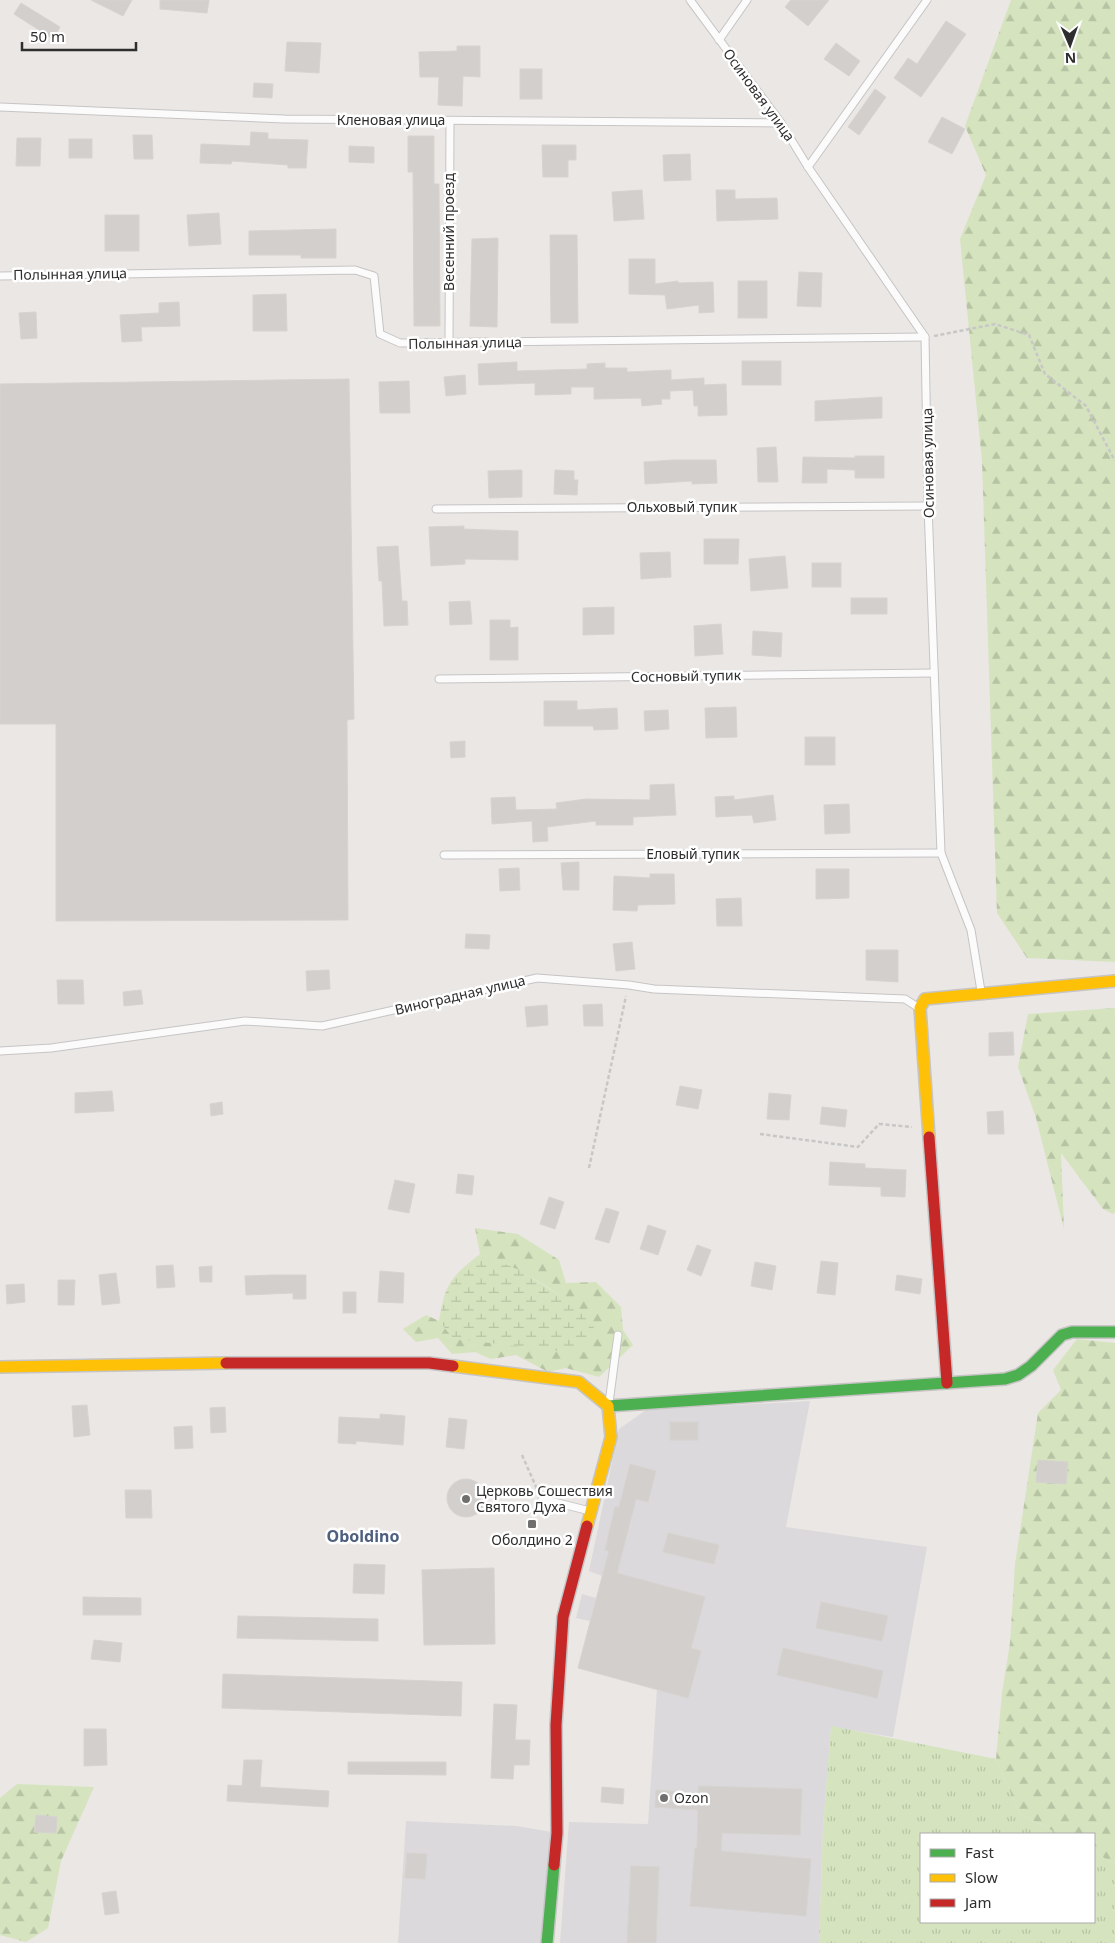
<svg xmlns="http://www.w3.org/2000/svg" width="1115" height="1943" font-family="'Noto Sans',sans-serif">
	<defs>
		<pattern id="grass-tufts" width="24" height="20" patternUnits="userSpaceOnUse" patternTransform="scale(1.25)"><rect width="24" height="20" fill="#d5e4bf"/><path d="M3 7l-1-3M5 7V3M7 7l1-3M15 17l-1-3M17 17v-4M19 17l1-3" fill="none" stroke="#b7c4a4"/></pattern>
		<pattern id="forest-firs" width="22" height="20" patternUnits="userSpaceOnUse" patternTransform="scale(1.25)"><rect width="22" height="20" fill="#d5e4bf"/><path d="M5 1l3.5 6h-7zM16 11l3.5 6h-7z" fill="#b7c4a4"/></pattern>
		<pattern id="wetland-marsh" width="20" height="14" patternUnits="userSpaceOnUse" patternTransform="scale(1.25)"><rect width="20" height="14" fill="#d5e4bf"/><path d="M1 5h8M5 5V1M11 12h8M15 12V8" fill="none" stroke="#b7c4a4"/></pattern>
	</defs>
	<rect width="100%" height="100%" fill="#ebe7e4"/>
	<g fill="#dbd9db">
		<polygon points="810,1401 786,1527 927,1547 893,1737 831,1727 823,1827 819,1943 560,1943 569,1822 648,1824 657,1689 578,1668 590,1621 576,1618 582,1594 596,1598 602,1576 589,1571 619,1429 646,1410"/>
		<polygon points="406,1821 517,1826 557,1833 547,1943 398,1943"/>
	</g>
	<polygon fill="url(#grass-tufts)" points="831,1726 996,1759 1020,1814 1059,1834 921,1834 921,1922 1094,1922 1094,1852 1115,1864 1115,1943 819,1943 823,1827"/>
	<g fill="url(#forest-firs)">
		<polygon points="1011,0 1115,0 1115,962 1027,958 997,913 982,461 960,239 986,175 965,126"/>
		<polygon points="1115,1008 1115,1212 1113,1214 1103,1209 1061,1153 1064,1229 1036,1118 1018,1067 1028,1014"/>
		<path d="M475 1228 518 1234 559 1260 566 1283 596 1282 621 1307 623 1330 633 1345 599 1377 566 1368 548 1372 516 1355 491 1359 475 1352 452 1354 438 1338 416 1342 403 1329 426 1315 439 1321 454 1339 593 1327C565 1291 522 1271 480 1254Z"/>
		<polygon points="1077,1339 1115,1343 1115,1864 1094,1852 1094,1834 1059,1834 1020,1814 996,1759 1002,1693 1010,1643 1015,1564 1038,1413 1061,1390 1053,1370"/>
		<polygon points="17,1784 94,1787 61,1861 48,1928 26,1942 0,1935 0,1798"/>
	</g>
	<path fill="url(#wetland-marsh)" d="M480 1254 517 1269 571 1302 594 1327 577 1353 454 1339 439 1321C445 1283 451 1277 480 1254Z"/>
	<g fill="#d2cfcd" stroke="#d6d3d0">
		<polygon points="91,0 132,0 123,16"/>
		<polygon points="160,0 209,0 207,13 160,9"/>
		<polygon points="791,0 829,0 808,26 785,7"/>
		<polygon points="21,3 60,27 53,39 14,14"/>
		<polygon points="946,21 966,34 921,97 894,78 908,58 917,64"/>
		<polygon points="287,42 321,43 319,73 285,71"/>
		<polygon points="836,43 860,61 849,76 824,59"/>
		<polygon points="457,46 480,46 480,77 463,76 462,106 438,105 439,77 420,77 419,52 457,51"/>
		<rect x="520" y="69" width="22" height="30"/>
		<polygon points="254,83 273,84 272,98 253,97"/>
		<polygon points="875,89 886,97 859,135 848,127"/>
		<polygon points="942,117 965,129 952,154 928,142"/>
		<polygon points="251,132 268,133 268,139 308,140 306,168 288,168 288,165 232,161 231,164 200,163 201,144 250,146"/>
		<polygon points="133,135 152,135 153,159 134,159"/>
		<polygon points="408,136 434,136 434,184 439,184 440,326 414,326 413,172 408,172"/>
		<polygon points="17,138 41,138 40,166 16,166"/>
		<rect x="69" y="139" width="23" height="19"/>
		<polygon points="542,145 576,145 576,160 568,160 568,177 543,177"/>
		<polygon points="349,146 374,147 374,163 349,162"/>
		<polygon points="690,154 691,180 664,181 663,155"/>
		<polygon points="642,190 644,219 614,221 612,192"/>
		<polygon points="716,190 735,190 735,199 777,198 778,219 717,221"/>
		<polygon points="219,213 221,244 189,246 187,215"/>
		<rect x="105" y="215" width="34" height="36"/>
		<polygon points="336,229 336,258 301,258 301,255 249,255 249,231"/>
		<polygon points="550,235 577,235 578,323 551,323"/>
		<polygon points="498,238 497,327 470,326 472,239"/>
		<polygon points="629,259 655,259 655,284 678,281 678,283 713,282 714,312 699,313 699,305 667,309 665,295 629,294"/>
		<polygon points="799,272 822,273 821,307 797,306"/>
		<rect x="738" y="281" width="29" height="37"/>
		<polygon points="286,294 287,331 253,331 253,295"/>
		<polygon points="179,302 180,326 141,327 142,341 122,342 120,315 159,313 159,303"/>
		<polygon points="36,312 37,338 21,339 19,313"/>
		<rect x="742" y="361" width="39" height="24"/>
		<polygon points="517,362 517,371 587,369 587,364 605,363 605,368 627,368 627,372 671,370 671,380 704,378 704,385 726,384 727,415 698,416 698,406 694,406 693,390 670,391 670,399 661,399 662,404 642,406 641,398 594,399 594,387 571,387 571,394 535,395 535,383 479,385 478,364"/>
		<polygon points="465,375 466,394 446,396 444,377"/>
		<polygon points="349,379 354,719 347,720 348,920 56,921 56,724 0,724 0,384"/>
		<polygon points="409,381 410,413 380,413 379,382"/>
		<polygon points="882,397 882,418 815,421 815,401"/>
		<polygon points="776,447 778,482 758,482 757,448"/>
		<polygon points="855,456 884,456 884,478 855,478 855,470 827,469 827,483 802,483 803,457 855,458"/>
		<polygon points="673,460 716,460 717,483 692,484 692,481 645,484 644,462"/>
		<polygon points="522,470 522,497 489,498 488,471"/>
		<polygon points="555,470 574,471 574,480 578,480 577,495 554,494"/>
		<polygon points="464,526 464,529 518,531 518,560 465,559 465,564 431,566 429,527"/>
		<polygon points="704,539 739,539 738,564 704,564"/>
		<polygon points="398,546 402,601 407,601 408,625 384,626 382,581 379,581 377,547"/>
		<polygon points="670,552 671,577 641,579 640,553"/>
		<polygon points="785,556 788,588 751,591 749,559"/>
		<rect x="812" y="563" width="29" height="24"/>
		<rect x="851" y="598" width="36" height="16"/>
		<polygon points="470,601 472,624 450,625 449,602"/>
		<polygon points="614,607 614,634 583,635 583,608"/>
		<polygon points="490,620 510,620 510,628 518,627 518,660 490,660"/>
		<polygon points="721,624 723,654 695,656 694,626"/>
		<polygon points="753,631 782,633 781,657 752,655"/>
		<polygon points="544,701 577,701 577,710 617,708 618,729 594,730 593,726 544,726"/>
		<polygon points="736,707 737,737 706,738 705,708"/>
		<polygon points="668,710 669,729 645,731 644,711"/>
		<rect x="805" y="737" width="30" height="28"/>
		<polygon points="465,741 465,757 451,758 450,742"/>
		<polygon points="674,784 676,815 633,817 633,825 596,825 596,821 547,827 548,841 533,842 532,821 492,824 491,798 515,797 516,810 557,809 556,803 586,799 650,800 650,785"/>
		<polygon points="773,795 776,820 754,823 752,815 716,817 715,797 734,796 734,800"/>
		<polygon points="849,804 850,833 825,834 824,805"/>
		<polygon points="579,862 579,890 563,890 561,863"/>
		<polygon points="519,868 520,890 500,891 499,869"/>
		<polygon points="816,869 849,869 849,898 816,899"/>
		<polygon points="650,874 674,874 675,904 638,905 637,911 613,910 614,876 650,878"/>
		<polygon points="741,898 742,926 717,926 716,899"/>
		<polygon points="466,934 490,935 489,949 465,948"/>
		<polygon points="632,942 635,969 616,971 613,944"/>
		<polygon points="866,950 898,950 898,982 866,980"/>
		<polygon points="329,970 330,989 307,991 306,971"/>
		<polygon points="57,980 83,980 84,1004 58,1004"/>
		<polygon points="141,990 143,1004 124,1006 123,992"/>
		<polygon points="602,1004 603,1026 584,1026 583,1005"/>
		<polygon points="547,1005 548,1025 527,1027 525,1007"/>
		<polygon points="1013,1032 1014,1055 989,1056 989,1033"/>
		<polygon points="680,1086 702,1090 698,1109 676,1105"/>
		<polygon points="112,1091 114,1111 75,1113 75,1093"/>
		<polygon points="769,1093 791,1095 789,1120 767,1119"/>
		<polygon points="222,1102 223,1114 211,1116 210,1104"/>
		<polygon points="822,1107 847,1110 845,1127 820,1124"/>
		<polygon points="1003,1111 1004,1134 988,1134 987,1112"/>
		<polygon points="830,1162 865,1164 865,1168 906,1170 905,1197 881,1196 881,1187 829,1185"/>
		<polygon points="458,1174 474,1176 472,1195 456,1193"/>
		<polygon points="395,1180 415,1184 409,1213 388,1209"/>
		<polygon points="549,1197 564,1202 555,1229 540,1224"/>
		<polygon points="606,1208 619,1212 609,1243 595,1239"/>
		<polygon points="648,1225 666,1231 658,1255 640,1249"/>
		<polygon points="697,1245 711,1250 701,1276 687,1270"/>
		<polygon points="821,1261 838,1263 835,1295 817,1293"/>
		<polygon points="755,1262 776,1266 772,1290 751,1286"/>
		<polygon points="173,1265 175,1287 157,1288 156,1266"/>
		<polygon points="212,1266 212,1282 200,1282 199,1267"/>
		<polygon points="380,1271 404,1273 403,1303 378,1302"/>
		<polygon points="116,1273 120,1303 102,1305 99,1275"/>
		<polygon points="271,1275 306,1275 306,1299 293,1299 293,1293 246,1295 245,1276"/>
		<polygon points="897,1275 922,1279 920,1294 895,1290"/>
		<polygon points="58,1280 75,1280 74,1305 58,1305"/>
		<polygon points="24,1284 25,1302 7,1304 6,1285"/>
		<rect x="343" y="1292" width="13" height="21"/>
		<polygon points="87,1405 90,1435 74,1437 72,1406"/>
		<polygon points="225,1407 226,1432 211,1433 210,1408"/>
		<polygon points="380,1414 405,1416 403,1445 356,1441 356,1444 338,1443 339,1417 380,1419"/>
		<polygon points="449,1418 467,1420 464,1449 446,1447"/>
		<rect x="670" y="1422" width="28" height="18"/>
		<polygon points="192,1426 193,1448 175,1449 174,1427"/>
		<polygon points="1038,1460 1068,1462 1066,1484 1036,1482"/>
		<polygon points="630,1464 656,1471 648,1502 636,1499 617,1573 705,1597 691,1648 701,1651 688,1698 578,1668 609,1551 605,1550 615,1507 619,1507"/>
		<circle cx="466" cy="1498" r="19"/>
		<polygon points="125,1490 151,1490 152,1518 126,1518"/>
		<polygon points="668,1533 719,1545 714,1564 663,1552"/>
		<polygon points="354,1564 385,1565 384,1594 353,1593"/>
		<polygon points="494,1568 495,1644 424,1645 422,1570"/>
		<polygon points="83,1597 141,1598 141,1615 83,1615"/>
		<polygon points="821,1602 888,1616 882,1641 816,1628"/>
		<polygon points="238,1616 378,1619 378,1641 237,1638"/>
		<polygon points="94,1640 122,1643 120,1662 91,1659"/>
		<polygon points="783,1648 883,1671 877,1698 777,1675"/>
		<polygon points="223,1674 462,1682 461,1716 222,1708"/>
		<polygon points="494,1704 517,1705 515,1740 530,1740 529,1765 514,1765 513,1779 491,1778"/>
		<polygon points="84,1729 106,1729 107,1765 84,1766"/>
		<polygon points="244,1760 262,1760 260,1787 329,1791 328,1807 227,1801 228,1785 242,1786"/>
		<polygon points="348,1762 446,1762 446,1775 348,1774"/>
		<polygon points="699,1786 802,1789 800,1835 722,1833 721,1851 811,1859 806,1916 690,1906 695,1848 697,1848 698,1810 655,1807 656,1790 698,1793"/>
		<polygon points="602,1787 624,1789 623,1804 601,1802"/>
		<polygon points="36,1815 57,1817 56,1833 34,1832"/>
		<polygon points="407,1853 427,1854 425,1879 405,1878"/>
		<polygon points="631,1866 659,1867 656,1943 627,1943"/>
		<polygon points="116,1891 119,1913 105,1915 102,1893"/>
	</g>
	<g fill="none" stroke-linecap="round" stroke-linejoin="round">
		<g stroke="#c6c4c4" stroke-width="9">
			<g id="lane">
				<polyline points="690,0 781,123 808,167 925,337 928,506 941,853 971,930 981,991"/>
				<polyline points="719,40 747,0"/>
				<polyline points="0,107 284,119 781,123"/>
				<polyline points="808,167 927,0"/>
				<polyline points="0,276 355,270 374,276 380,334 400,343 925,337"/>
				<polyline points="449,343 450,121"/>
				<polyline points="436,509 928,506"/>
				<polyline points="439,679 934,673"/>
				<polyline points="444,855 941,853"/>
				<polyline points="0,1051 51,1048 245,1021 322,1026 537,978 629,985 654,989 905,999 919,1008"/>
				<polyline points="609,1403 618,1335"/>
				<polyline points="542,1499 590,1511"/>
			</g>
		</g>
		<g stroke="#c6c4c4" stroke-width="14">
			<g id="fast">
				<polyline points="608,1406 1005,1379 1018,1375 1031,1366 1062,1335 1072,1332 1115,1332"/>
				<polyline points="547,1943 554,1865"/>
			</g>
		</g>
		<g stroke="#c6c4c4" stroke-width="14">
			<g id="slow">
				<polyline points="929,1137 920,1008 925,999 1115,981"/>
				<polyline points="453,1366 579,1382 608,1406 611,1437 587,1526"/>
				<polyline points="0,1367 226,1363"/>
			</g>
		</g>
		<g stroke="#c6c4c4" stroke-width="14">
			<g id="jam">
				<polyline points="929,1137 947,1383"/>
				<polyline points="226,1363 429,1363 453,1366"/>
				<polyline points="554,1865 557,1833 556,1725 563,1617 587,1526"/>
			</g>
		</g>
		<g stroke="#c8c7c7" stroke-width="2.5" stroke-dasharray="4 2.5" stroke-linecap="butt">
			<polyline points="934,336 995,324 1029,335 1045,374 1086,406 1115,461"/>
			<polyline points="760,1134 858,1147 879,1124 912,1127"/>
			<polyline points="589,1168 626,996"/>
			<polyline points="522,1455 537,1489"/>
		</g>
		<use href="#lane" stroke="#fcfbfb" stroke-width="7"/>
		<use href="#fast" stroke="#4caf50" stroke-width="11"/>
		<use href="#slow" stroke="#ffc107" stroke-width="11"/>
		<use href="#jam" stroke="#c62828" stroke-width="11"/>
	</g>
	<g fill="#706f6e" stroke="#fff" stroke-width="2">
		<circle cx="466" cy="1499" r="5"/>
		<rect x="527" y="1519" width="10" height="10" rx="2.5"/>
		<circle cx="664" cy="1798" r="5"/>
	</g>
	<g text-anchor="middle" stroke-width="5" stroke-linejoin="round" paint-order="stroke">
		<g font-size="14" fill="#2e2e2e" stroke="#fff">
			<text transform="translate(759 95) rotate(54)" y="5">Осиновая улица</text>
			<text x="391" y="125">Кленовая улица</text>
			<text transform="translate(449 232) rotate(-90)" y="5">Весенний проезд</text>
			<text transform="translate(70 274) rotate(-1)" y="5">Полынная улица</text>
			<text transform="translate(465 343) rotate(-1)" y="5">Полынная улица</text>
			<text transform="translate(928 463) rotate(-91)" y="5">Осиновая улица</text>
			<text x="682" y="512">Ольховый тупик</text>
			<text transform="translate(686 676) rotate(-1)" y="5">Сосновый тупик</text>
			<text x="693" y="859">Еловый тупик</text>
			<text transform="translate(460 995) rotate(-13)" y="5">Виноградная улица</text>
		</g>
		<g font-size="14" fill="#2e2e2e" stroke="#fff" text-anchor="start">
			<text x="476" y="1496">Церковь Сошествия<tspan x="476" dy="16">Святого Духа</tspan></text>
			<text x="532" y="1545" text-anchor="middle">Оболдино 2</text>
			<text x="674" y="1803">Ozon</text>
		</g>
		<g font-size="16" font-weight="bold" fill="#4e607e" stroke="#fff">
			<text x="363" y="1542">Oboldino</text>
		</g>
	</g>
	<rect x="920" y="1833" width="175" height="90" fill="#ffffff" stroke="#ababab"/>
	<rect x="930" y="1849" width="25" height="8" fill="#4caf50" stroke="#ababab"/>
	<text x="965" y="1858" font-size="15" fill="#2e2e2e">Fast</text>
	<rect x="930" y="1874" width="25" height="8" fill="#ffc107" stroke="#ababab"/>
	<text x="965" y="1883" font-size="15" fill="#2e2e2e">Slow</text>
	<rect x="930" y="1899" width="25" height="8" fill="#c62828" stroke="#ababab"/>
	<text x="965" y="1908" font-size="15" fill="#2e2e2e">Jam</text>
	<g transform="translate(1070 45) rotate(178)" stroke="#ffffff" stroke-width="4" paint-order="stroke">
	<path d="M0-4L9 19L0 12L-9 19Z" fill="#2e2e2e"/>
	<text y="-8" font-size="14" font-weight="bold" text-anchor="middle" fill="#2e2e2e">N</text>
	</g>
	<path d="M22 42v8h114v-8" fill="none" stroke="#2e2e2e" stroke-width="2.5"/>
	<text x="30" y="42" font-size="15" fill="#2e2e2e" stroke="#ffffff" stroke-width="4" paint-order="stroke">50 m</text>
</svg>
